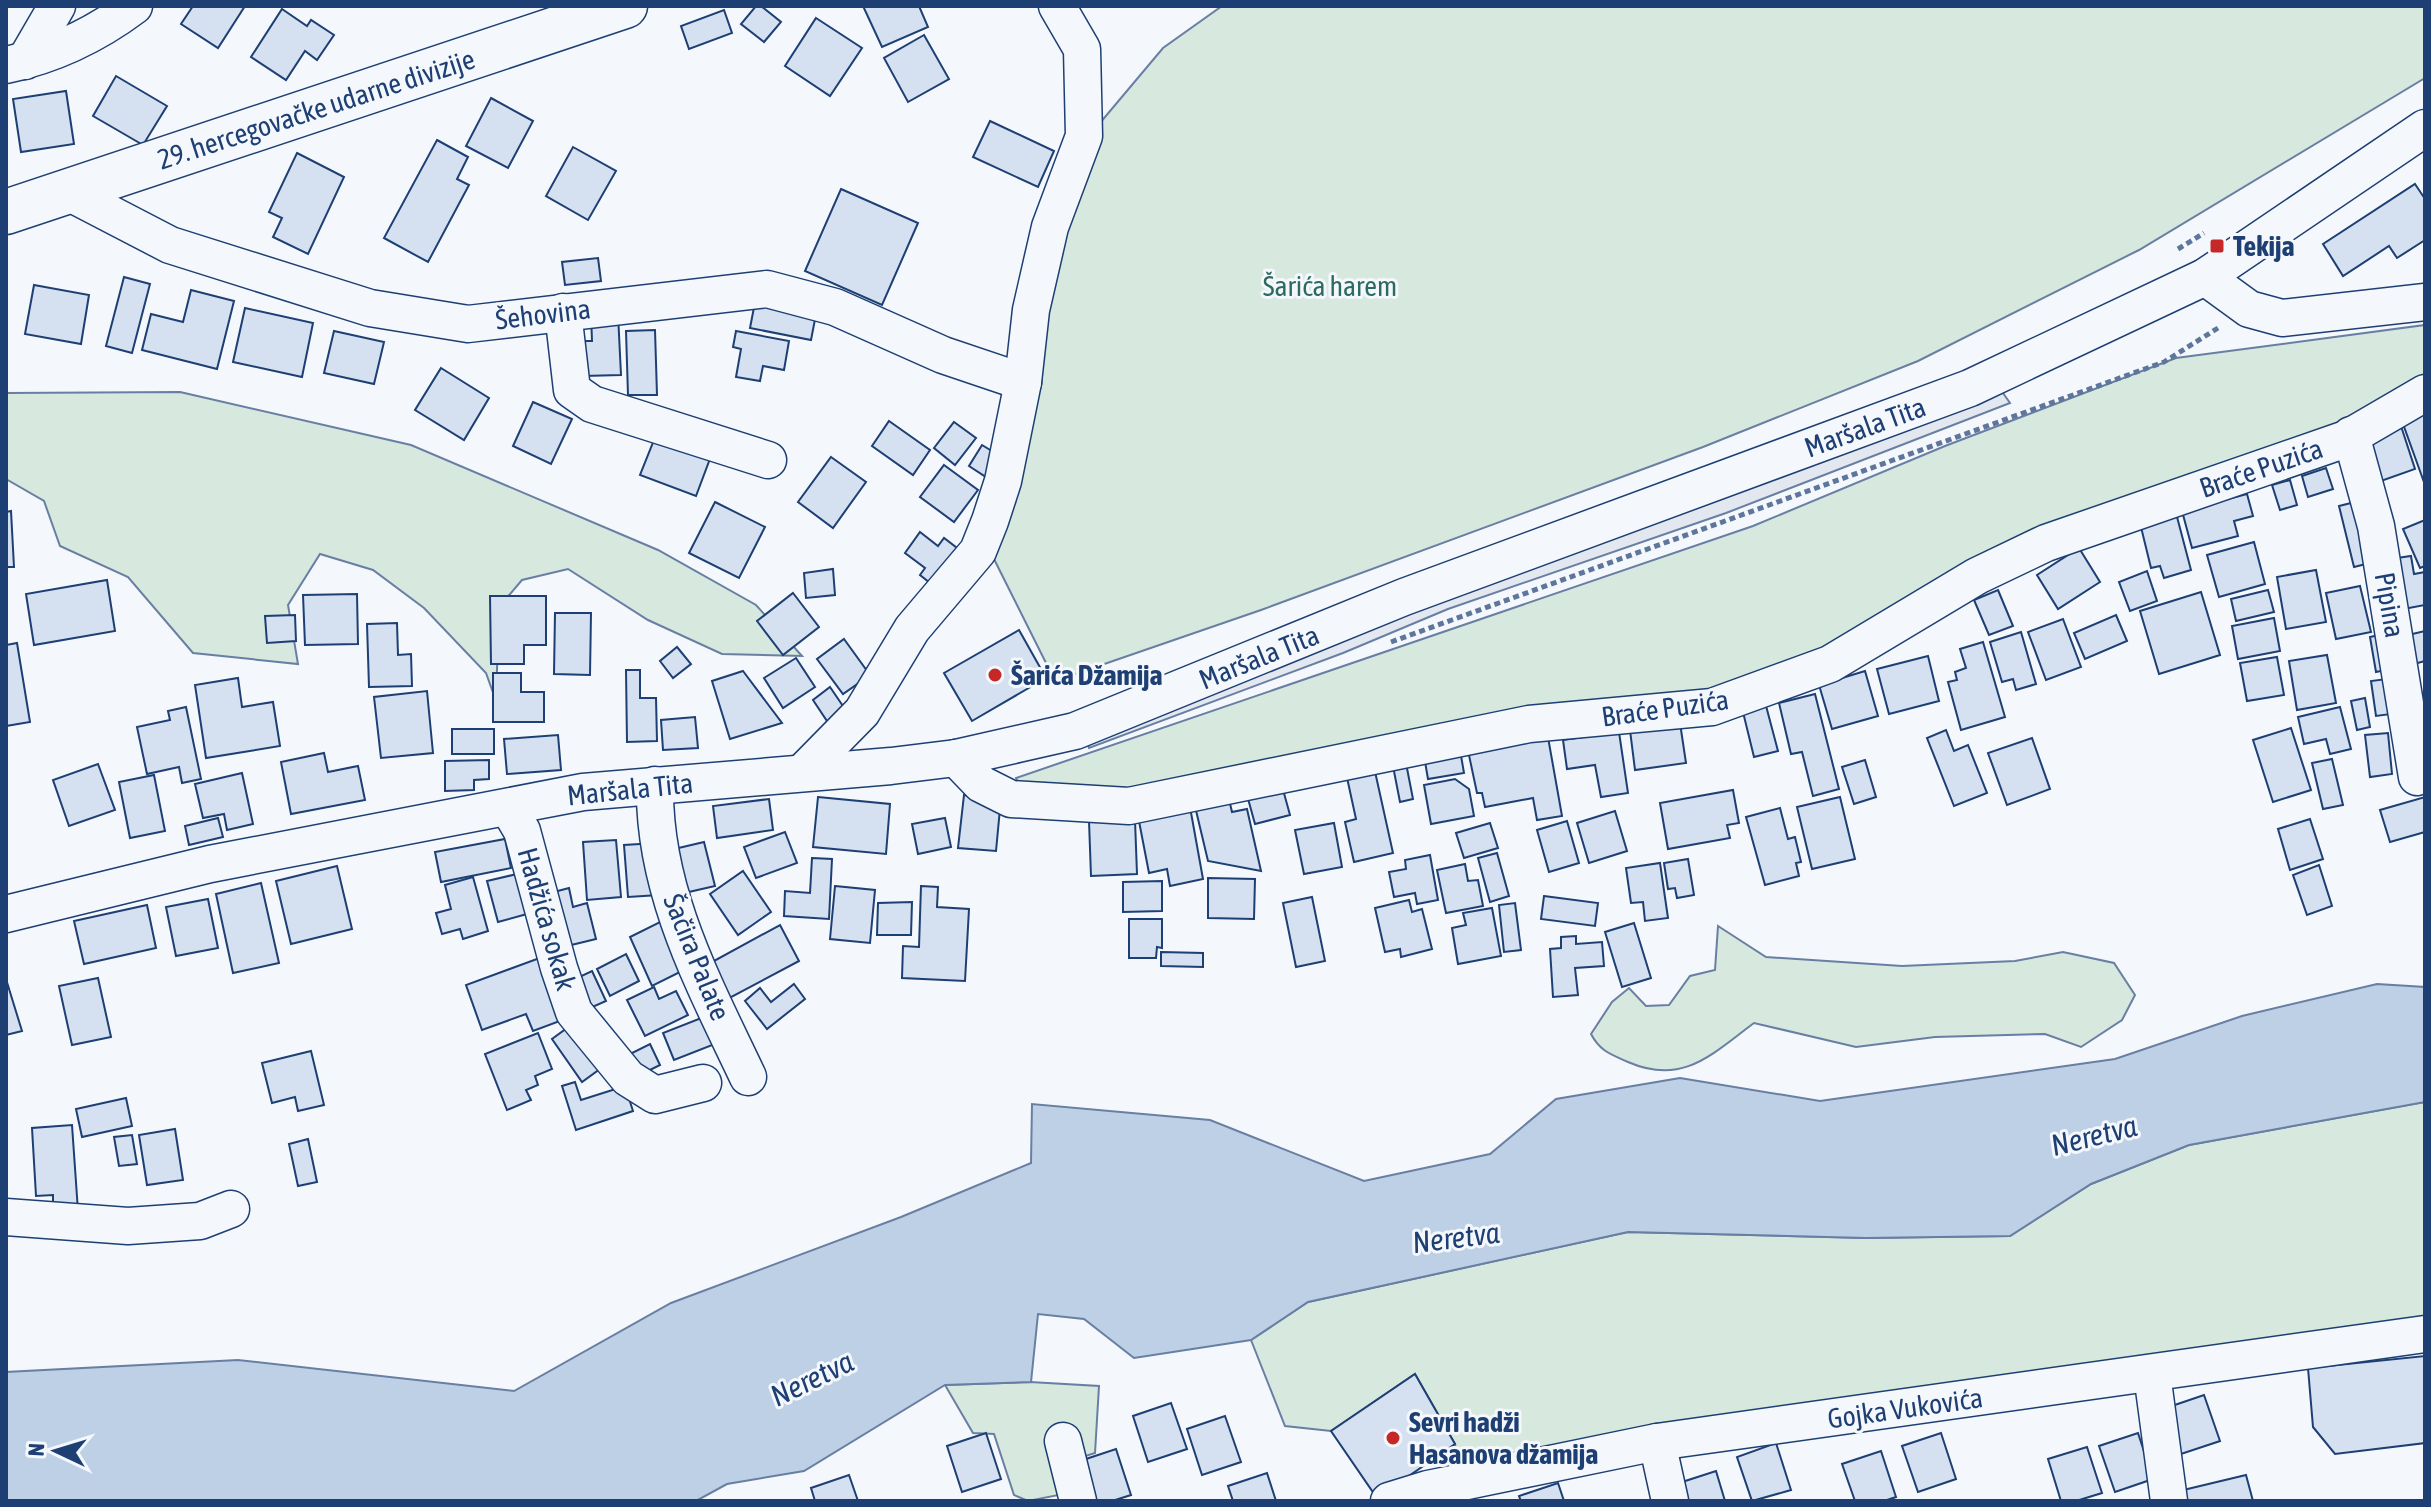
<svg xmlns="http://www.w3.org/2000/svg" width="2431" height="1507" font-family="'Asap Condensed',sans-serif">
	<rect width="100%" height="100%" fill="#f4f7fb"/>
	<g fill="#d7e8df" stroke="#687fa3" stroke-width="2">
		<polygon points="1222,6 2425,6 2425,78 2139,250 1918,361 1703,447 1261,610 1055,681 993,557 1089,136 1163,48"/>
		<polygon points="2425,325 2425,378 2342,431 1791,672 1717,698 1164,787 1023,794 1016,778 1753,526 1945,446 2176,358"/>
		<polygon points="180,392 411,445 658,550 756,605 802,656 722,654 648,620 568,569 522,580 499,607 496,701 486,673 424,608 373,570 320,554 288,605 298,664 193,653 128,577 60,546 44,501 6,479 6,393"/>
		<path d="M1718 926 1766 957 1902 966 2015 961 2063 952 2114 963 2135 995 2122 1020 2081 1047 2045 1034 1935 1037 1856 1047 1754 1023C1712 1054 1683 1086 1628 1062 1610 1054 1600 1051 1591 1034L1612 1002 1629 988 1646 1006 1669 1005 1690 976 1715 970Z"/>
		<polygon points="2425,1102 2425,1334 1462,1483 1455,1444 1415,1374 1331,1431 1285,1426 1251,1340 1308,1302 1628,1232 1866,1238 2010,1236 2091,1184 2189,1145"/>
		<polygon points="1030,1382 1099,1386 1095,1453 1076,1459 1069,1493 1028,1501 1014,1495 994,1434 973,1433 945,1385"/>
	</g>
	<polygon fill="#e3e8f0" stroke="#687fa3" stroke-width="2" points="1998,386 2010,403 1726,513 1448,609 1343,653 1089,748 1084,733"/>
	<polygon fill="#bed0e5" stroke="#687fa3" stroke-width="2" points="2377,984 2425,987 2425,1102 2189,1145 2091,1184 2010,1236 1866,1238 1628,1232 1308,1302 1251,1340 1134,1358 1084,1319 1038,1314 1031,1382 945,1385 804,1471 727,1484 696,1501 6,1501 6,1372 238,1360 514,1391 671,1303 901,1217 1031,1163 1032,1104 1210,1120 1364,1181 1490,1154 1556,1099 1680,1078 1820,1101 2115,1059 2242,1016"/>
	<g fill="#d5e0f0" stroke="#1d3f73" stroke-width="2">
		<polygon points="193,6 245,6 218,48 181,24"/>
		<polygon points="756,6 761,6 781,22 764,42 741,24"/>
		<polygon points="863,6 919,6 928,27 882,47"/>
		<polygon points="282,9 307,26 311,20 334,35 317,60 305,51 286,80 251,57"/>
		<polygon points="724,10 732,33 689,49 681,26"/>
		<polygon points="816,18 862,48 830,96 785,66"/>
		<polygon points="924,35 949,79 908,102 884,58"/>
		<polygon points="116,76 167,106 143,145 93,116"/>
		<polygon points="66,91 74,144 21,152 13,99"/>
		<polygon points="491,98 533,121 508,168 466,146"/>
		<polygon points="990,121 1054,151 1038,187 973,157"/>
		<polygon points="437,140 468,157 457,179 469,185 428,262 384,238"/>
		<polygon points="573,147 616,171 588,220 546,196"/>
		<polygon points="297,153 344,177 308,254 273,237 282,218 269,212"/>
		<polygon points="2415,184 2425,199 2425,240 2397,258 2389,246 2343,276 2323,244"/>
		<polygon points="841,189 918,223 882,305 805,271"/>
		<polygon points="598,258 601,281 565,285 562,262"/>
		<polygon points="124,277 150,284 132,353 106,346"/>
		<polygon points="34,285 89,295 81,344 25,334"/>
		<polygon points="191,290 234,301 217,369 142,350 151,314 183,322"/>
		<polygon points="756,297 817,309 811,340 750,328"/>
		<polygon points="245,308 313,323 302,377 233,362"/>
		<polygon points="591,314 618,314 621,375 583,376 583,341 592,341"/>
		<polygon points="655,330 657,395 628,395 626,331"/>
		<polygon points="334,331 384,342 374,384 324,373"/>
		<polygon points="736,331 789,341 784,370 763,366 760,381 736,377 741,349 733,347"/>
		<polygon points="441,368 489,398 464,440 415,410"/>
		<polygon points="533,402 572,419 551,464 513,446"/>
		<polygon points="2425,412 2425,485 2402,421"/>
		<polygon points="889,421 930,450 913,475 872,446"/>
		<polygon points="954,422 976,438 955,465 934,448"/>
		<polygon points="2401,426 2415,469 2381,481 2366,438"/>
		<polygon points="656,435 711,456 696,496 640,475"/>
		<polygon points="982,445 1000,456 986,477 969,466"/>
		<polygon points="831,457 866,482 833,528 798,502"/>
		<polygon points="944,465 978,490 954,522 920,497"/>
		<polygon points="2326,468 2333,489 2308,497 2302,476"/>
		<polygon points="2290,480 2297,505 2280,510 2272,485"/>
		<polygon points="2247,494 2253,516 2234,521 2238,536 2192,548 2182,511"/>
		<polygon points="2363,500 2378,561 2354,567 2339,506"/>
		<polygon points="715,502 765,527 739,578 689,553"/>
		<polygon points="11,511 14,567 6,567 6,512"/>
		<polygon points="2176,513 2191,570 2164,578 2160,566 2151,568 2140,523"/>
		<polygon points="2425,520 2425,566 2420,568 2403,529"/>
		<polygon points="920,532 938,546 944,538 961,551 934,586 920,575 925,568 905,553"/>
		<polygon points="2254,542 2265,584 2219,597 2207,555"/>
		<polygon points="2079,548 2100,582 2058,609 2037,575"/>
		<polygon points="2411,556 2414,574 2425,572 2425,605 2398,610 2390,559"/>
		<polygon points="833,569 835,595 806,598 804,573"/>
		<polygon points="2316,570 2326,622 2286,629 2277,577"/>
		<polygon points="2147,571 2157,601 2130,611 2119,582"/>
		<polygon points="107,580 115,631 34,645 26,594"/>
		<polygon points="2360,586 2371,632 2336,639 2326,593"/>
		<polygon points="1998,590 2013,626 1989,635 1974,600"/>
		<polygon points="2268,590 2274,612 2236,621 2231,599"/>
		<polygon points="2201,592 2220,655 2159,674 2140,611"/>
		<polygon points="793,593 819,627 783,655 757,621"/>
		<polygon points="357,594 358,644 305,645 303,595"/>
		<polygon points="490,596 546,596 546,645 524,645 524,664 491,664"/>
		<polygon points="555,613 591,613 590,675 554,674"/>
		<polygon points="295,615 296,641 267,643 265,616"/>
		<polygon points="2116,615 2127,641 2085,659 2074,633"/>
		<polygon points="2274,618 2280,651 2238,659 2232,626"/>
		<polygon points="2063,619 2081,667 2046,680 2028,632"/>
		<polygon points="397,623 398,655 411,654 412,686 369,687 367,624"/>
		<polygon points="1019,630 1046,678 972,721 944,673"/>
		<polygon points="2425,631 2425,661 2414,664 2408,635"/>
		<polygon points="2021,632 2036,684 2016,690 2013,679 2002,682 1990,642"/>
		<polygon points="2388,633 2395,668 2376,672 2370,637"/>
		<polygon points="844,639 870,675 843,694 817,659"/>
		<polygon points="1983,642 2005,717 1961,730 1948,682 1957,680 1955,672 1966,668 1960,649"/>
		<polygon points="17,643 30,722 6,726 6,645"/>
		<polygon points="677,647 691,664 673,678 660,661"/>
		<polygon points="2327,655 2336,703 2297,710 2289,661"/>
		<polygon points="1928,656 1939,701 1889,714 1877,669"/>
		<polygon points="2277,657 2284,695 2247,701 2240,663"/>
		<polygon points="796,658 815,687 783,708 764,678"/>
		<polygon points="626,670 640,670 640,698 656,698 657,741 627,742"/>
		<polygon points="743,671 782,723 730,739 712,681"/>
		<polygon points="1865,671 1878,716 1832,729 1819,685"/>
		<polygon points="493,673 521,673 521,692 544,692 544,722 493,722"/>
		<polygon points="238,678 242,707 273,702 280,746 206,758 195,685"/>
		<polygon points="2394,678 2399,713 2376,716 2371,681"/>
		<polygon points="830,687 847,712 829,724 813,700"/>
		<polygon points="427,691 433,753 381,758 374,697"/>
		<polygon points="1815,694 1839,789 1813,796 1802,752 1791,754 1779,703"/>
		<polygon points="2365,698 2370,727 2357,730 2351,701"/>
		<polygon points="1765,702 1778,751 1754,757 1742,708"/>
		<polygon points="186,707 201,779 182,783 179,767 147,774 137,727 170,720 168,711"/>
		<polygon points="2340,707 2351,749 2330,754 2326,739 2304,744 2298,717"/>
		<polygon points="695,717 698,748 663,750 661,720"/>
		<polygon points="1680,723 1686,763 1635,770 1630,730"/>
		<polygon points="1546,726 1562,816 1537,820 1533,798 1485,807 1482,793 1477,793 1466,741"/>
		<polygon points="2291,728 2311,790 2273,802 2253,740"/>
		<rect x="452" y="729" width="42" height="25"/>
		<polygon points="1946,730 1954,751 1968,745 1987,793 1954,806 1927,738"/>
		<polygon points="1619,732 1628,793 1601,797 1595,765 1567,769 1563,740"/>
		<polygon points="2388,733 2392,774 2370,777 2365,735"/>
		<polygon points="558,735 561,770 507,774 504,739"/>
		<polygon points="2032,738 2050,789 2007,805 1988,753"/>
		<polygon points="1459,744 1464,773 1428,779 1423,750"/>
		<polygon points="324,753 328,772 358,766 365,800 291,814 281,762"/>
		<polygon points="1405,758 1413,799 1400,802 1392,761"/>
		<polygon points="2332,759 2343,805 2323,809 2312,763"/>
		<polygon points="489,760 489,779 474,780 474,790 445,791 445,761"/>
		<polygon points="1865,760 1876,797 1854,804 1842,767"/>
		<polygon points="98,764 115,810 69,826 53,780"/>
		<polygon points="1374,767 1393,853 1354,862 1345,822 1356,819 1346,773"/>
		<polygon points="242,773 253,824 227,830 224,814 203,818 195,784"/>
		<polygon points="154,775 165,831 130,838 119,782"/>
		<polygon points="1455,779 1469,789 1474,816 1431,824 1424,785"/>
		<polygon points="1282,786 1290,815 1255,824 1247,795"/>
		<polygon points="1733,790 1739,823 1727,825 1730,838 1668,849 1660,803"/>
		<polygon points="964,795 1001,798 996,851 958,848"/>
		<polygon points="1228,795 1232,812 1247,809 1261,871 1208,861 1194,802"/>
		<polygon points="818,797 890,804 886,854 813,847"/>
		<polygon points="1840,797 1855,859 1812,869 1797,807"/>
		<polygon points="2425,797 2425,832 2390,842 2380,810"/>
		<polygon points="769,799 773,830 717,838 713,806"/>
		<polygon points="1190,807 1203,879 1170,886 1167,869 1149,873 1138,816"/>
		<polygon points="1780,808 1788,839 1795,837 1801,862 1796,863 1799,876 1765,885 1746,817"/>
		<polygon points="1615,811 1627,851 1589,863 1577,823"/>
		<polygon points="218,818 223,837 189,845 185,826"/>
		<polygon points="945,818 951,847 918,854 912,824"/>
		<polygon points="2310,819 2323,859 2290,870 2278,829"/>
		<polygon points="1135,820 1137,874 1091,876 1089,821"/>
		<polygon points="1567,821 1579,863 1549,872 1537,830"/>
		<polygon points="1334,823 1342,867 1304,874 1295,830"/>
		<polygon points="1490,823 1498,848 1464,858 1456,833"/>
		<polygon points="785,832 797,863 756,878 744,847"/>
		<polygon points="505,839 511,868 441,882 435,852"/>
		<polygon points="616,840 621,897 587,900 583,842"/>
		<polygon points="704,842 715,886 680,894 670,850"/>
		<polygon points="656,843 659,895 628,897 624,845"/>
		<polygon points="1497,853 1509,896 1490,902 1478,858"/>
		<polygon points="1430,855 1438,900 1417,904 1415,893 1394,897 1389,872 1406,869 1405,860"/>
		<polygon points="812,858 832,859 829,919 784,916 785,891 810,893"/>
		<polygon points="1688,859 1694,895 1677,898 1675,888 1668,889 1664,863"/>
		<polygon points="1660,863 1668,918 1645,921 1643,902 1631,903 1626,868"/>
		<polygon points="1465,864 1468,881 1478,880 1483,906 1446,913 1437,870"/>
		<polygon points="2319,865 2332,906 2307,915 2293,875"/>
		<polygon points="337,866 352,929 291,944 276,881"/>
		<polygon points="743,871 771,912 738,935 710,894"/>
		<polygon points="517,874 527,914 498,922 487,881"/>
		<polygon points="473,877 488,931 463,939 460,929 442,934 436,913 451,909 445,885"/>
		<polygon points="1208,878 1255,879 1254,919 1208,918"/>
		<polygon points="1162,881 1162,911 1123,912 1123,882"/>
		<polygon points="261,883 279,963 233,973 216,894"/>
		<polygon points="835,886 875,890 870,943 830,939"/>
		<polygon points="921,886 938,887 937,907 969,909 965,981 902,978 903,946 919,947"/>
		<polygon points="569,888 573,907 587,903 596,939 563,947 550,893"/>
		<polygon points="1544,896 1598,903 1595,926 1541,919"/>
		<polygon points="1312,897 1325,961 1296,967 1283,903"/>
		<polygon points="208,899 218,948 176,956 166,907"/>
		<polygon points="1409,900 1412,912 1422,909 1432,949 1401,957 1400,949 1385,952 1375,908"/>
		<polygon points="912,902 911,935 877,935 878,903"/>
		<polygon points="1515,903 1521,950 1504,952 1499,905"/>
		<polygon points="147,905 156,948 84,964 74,921"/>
		<polygon points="1492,908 1501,956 1458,964 1452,928 1466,925 1463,913"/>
		<polygon points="1129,919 1162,919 1162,948 1157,947 1156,958 1129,958"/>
		<polygon points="662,921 684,970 652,986 630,937"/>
		<polygon points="1634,923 1651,978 1622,987 1605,932"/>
		<polygon points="780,925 799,961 722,1002 703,967"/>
		<polygon points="1576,936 1576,944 1602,942 1604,966 1575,968 1578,995 1553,997 1550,949 1561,948 1561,937"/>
		<polygon points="1161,952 1203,953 1203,967 1161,966"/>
		<polygon points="626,954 639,981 610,996 597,969"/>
		<polygon points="545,956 568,1018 533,1031 526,1014 482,1030 466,985"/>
		<polygon points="592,971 606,1001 588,1009 575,979"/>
		<polygon points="98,978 111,1037 72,1045 59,986"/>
		<polygon points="6,979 22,1031 6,1035"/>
		<polygon points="794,984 805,999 767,1029 745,1001 760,988 771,1002"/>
		<polygon points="654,987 659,999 676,991 688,1015 645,1036 627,1000"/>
		<polygon points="709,1015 720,1042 674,1060 663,1033"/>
		<polygon points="574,1023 604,1066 582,1082 552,1039"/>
		<polygon points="538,1033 552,1069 535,1076 538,1085 526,1090 531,1100 507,1110 485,1054"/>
		<polygon points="650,1044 660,1065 632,1079 622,1058"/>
		<polygon points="311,1051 324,1105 298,1111 295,1097 272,1103 262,1063"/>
		<polygon points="575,1082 581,1100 625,1086 633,1111 576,1130 562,1086"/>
		<polygon points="126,1098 132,1126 82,1137 76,1109"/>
		<polygon points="72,1125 78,1211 53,1213 53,1195 36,1196 32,1128"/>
		<polygon points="175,1129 183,1180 147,1185 139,1135"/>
		<polygon points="132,1135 137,1164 119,1166 114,1137"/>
		<polygon points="308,1139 317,1182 298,1186 289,1144"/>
		<polygon points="2425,1356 2425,1443 2335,1454 2313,1427 2308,1368"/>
		<polygon points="1415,1374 1455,1444 1377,1498 1331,1431"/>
		<polygon points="2204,1395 2220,1441 2181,1454 2166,1408"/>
		<polygon points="1171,1403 1187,1449 1148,1462 1133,1416"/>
		<polygon points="1225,1416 1241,1462 1202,1475 1187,1429"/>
		<polygon points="986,1433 1001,1479 962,1492 947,1446"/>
		<polygon points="1941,1433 1956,1479 1918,1492 1902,1446"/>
		<polygon points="2138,1433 2153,1479 2115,1492 2099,1446"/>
		<polygon points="1776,1443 1791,1490 1752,1501 1737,1457"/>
		<polygon points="2087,1447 2102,1493 2076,1501 2061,1501 2048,1459"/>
		<polygon points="1116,1449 1131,1495 1112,1501 1090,1501 1077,1462"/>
		<polygon points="1881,1451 1896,1497 1884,1501 1855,1501 1842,1464"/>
		<polygon points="1716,1471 1725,1501 1682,1501 1676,1484"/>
		<polygon points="1267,1473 1276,1501 1233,1501 1228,1486"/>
		<polygon points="849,1475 858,1501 815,1501 811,1488"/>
		<polygon points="2246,1475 2253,1501 2177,1501 2175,1492"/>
		<polygon points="1558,1483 1564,1501 1521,1501 1519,1496"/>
	</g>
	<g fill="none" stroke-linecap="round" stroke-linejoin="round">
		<g stroke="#1d3f73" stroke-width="39">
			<g id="minor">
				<polyline points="25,61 57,6"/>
				<path d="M6 65C54 55 94 36 134 6"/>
				<polyline points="68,192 170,245 370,308 468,324 767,289 835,307 943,355 1023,382"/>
				<polyline points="2205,277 2249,309 2282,318 2425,302"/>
				<polyline points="563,312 572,390 592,404 768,460"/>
				<polyline points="2351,435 2376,526 2417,777"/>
				<polyline points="956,758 981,784 1011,799 1129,806 1529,724 1712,707 1830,664 1977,576 2046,543 2346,439 2425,393"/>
				<polyline points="804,771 862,712 912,629 978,551 990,521 1003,481 1023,382 1031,310 1050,227 1084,136 1082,49 1057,6"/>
				<path d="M655 785C653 891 704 984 748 1077"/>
				<polyline points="508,807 522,831 559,968 574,1012 628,1078 655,1095 703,1083"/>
				<polyline points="6,914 210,864 583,792 891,766 956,758 1075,731 1404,597 1970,388 2205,277 2425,128"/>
				<polyline points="6,1217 128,1226 200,1221 231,1209"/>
				<polyline points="2152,1374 2169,1501"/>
				<polyline points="1063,1441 1078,1501"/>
				<polyline points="1657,1442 1670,1501"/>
				<polyline points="1389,1501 1428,1489 1657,1442 2425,1334"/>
			</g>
		</g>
		<g stroke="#1d3f73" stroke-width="47">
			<polyline id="major" points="6,212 625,6"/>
		</g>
		<g stroke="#5e769c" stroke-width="5" stroke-dasharray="6 4" stroke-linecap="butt">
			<polyline points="2178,249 2204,233"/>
			<polyline points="1391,642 2164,362 2218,328"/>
		</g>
		<use href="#minor" stroke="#f4f7fb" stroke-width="36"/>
		<use href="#major" stroke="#f4f7fb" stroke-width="44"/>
	</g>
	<g fill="#c62828" stroke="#f4f7fb" stroke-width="3">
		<rect x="2209" y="238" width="16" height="16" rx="4"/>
		<circle cx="995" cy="675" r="8"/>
		<circle cx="1393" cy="1438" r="8"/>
	</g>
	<g text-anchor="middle" stroke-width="6" stroke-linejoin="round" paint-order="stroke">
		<g font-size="28" fill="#1d3f73" stroke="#f4f7fb">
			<text transform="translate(316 109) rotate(-18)" y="10">29. hercegovačke udarne divizije</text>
			<text transform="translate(543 314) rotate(-7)" y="10">Šehovina</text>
			<text transform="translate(1865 427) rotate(-20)" y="10">Maršala Tita</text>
			<text transform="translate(2261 468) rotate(-19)" y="10">Braće Puzića</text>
			<text transform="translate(2390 605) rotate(80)" y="10">Pipina</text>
			<text transform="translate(1259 657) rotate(-22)" y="10">Maršala Tita</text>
			<text transform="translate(1665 708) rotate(-8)" y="10">Braće Puzića</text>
			<text transform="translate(630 789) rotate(-6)" y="10">Maršala Tita</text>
			<text transform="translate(547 919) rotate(74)" y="10">Hadžića sokak</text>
			<text transform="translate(697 957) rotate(68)" y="10">Šačira Palate</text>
			<text transform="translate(1905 1408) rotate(-8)" y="10">Gojka Vukovića</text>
		</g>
		<g font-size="28" font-weight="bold" fill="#1d3f73" stroke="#f4f7fb" text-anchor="start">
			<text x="2233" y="256">Tekija</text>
			<text x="1011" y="685">Šarića Džamija</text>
			<text x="1409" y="1432">Sevri hadži<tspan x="1409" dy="32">Hasanova džamija</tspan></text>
		</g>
		<g font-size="28" fill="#2c6c60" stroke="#f4f7fb">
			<text x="1330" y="296">Šarića harem</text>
		</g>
		<g font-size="30" font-style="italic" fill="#1d3f73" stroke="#f4f7fb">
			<text transform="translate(2094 1136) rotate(-14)" y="10">Neretva</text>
			<text transform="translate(1456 1238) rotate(-7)" y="10">Neretva</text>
			<text transform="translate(812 1379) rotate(-26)" y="10">Neretva</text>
		</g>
	</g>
	<rect width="2431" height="1507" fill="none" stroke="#1d3f73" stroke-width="16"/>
	<g transform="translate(56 1451) rotate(274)" stroke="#f4f7fb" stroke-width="6" paint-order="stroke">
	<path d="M0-6L14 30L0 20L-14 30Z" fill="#1d3f73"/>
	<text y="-12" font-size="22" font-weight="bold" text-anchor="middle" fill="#1d3f73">N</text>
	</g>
</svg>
